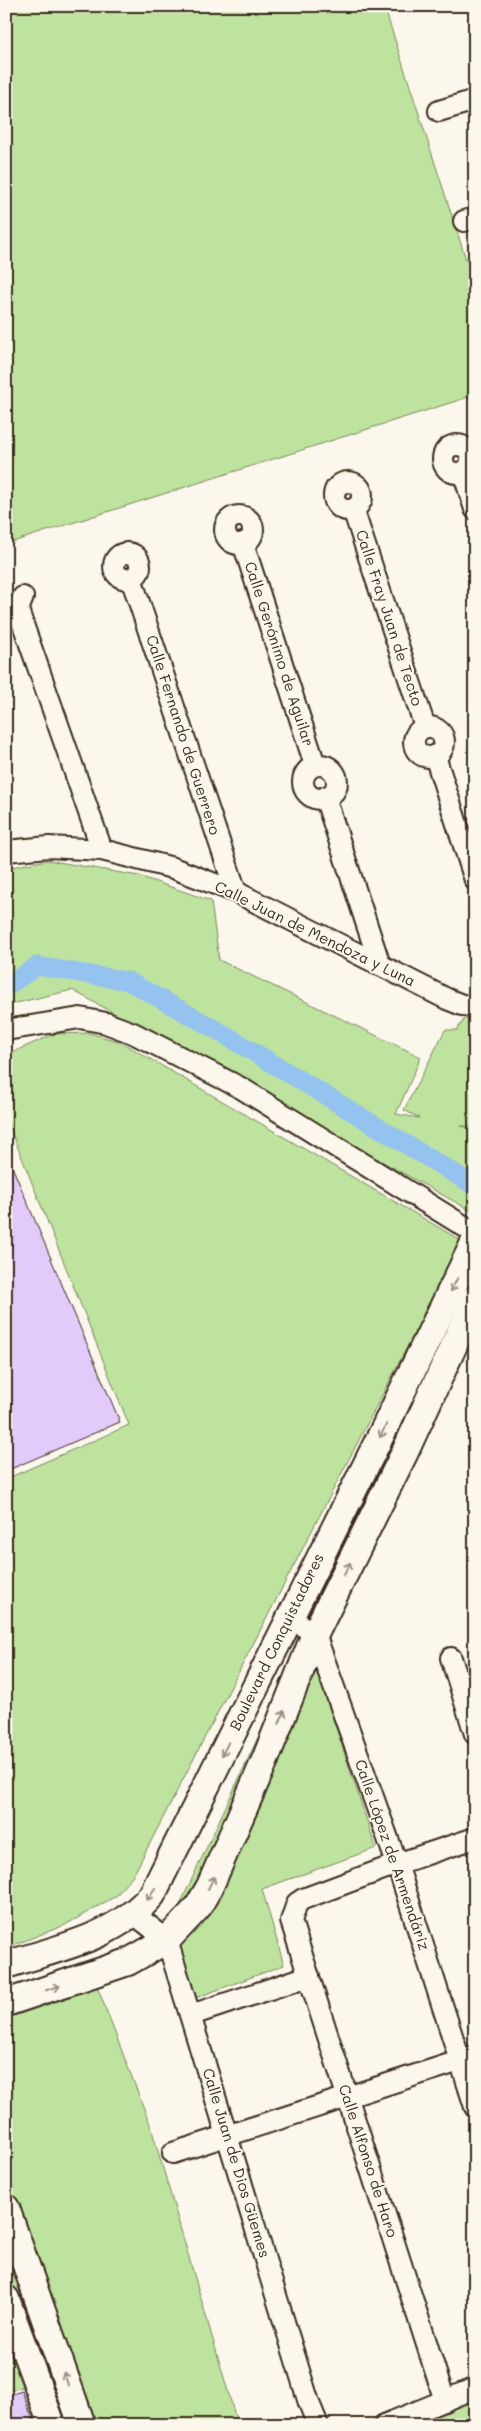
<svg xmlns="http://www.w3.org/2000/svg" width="481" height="2431" font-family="Mali,sans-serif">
	<rect width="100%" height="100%" fill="#fbf7ec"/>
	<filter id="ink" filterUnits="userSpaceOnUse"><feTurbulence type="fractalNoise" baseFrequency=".02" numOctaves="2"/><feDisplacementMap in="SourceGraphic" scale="10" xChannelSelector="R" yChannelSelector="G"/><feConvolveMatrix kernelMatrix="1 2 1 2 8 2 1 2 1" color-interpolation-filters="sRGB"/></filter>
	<g filter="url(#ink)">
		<g fill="#bde39e" stroke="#7c865e">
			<polygon points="6,6 384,6 475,287 475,395 6,544"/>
			<polygon points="47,860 139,876 211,901 219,960 421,1057 396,1114 419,1118 404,1110 445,1030 457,1030 465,1018 475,1022 475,1126 461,1126 475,1129 475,1213 72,990 12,1004 6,1008 6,868"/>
			<polygon points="89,1033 121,1042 462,1241 135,1872 116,1896 65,1925 6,1948 6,1479 129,1425 6,1118 6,1055 54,1034"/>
			<polygon points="315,1664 376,1848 262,1889 284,1965 190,2000 170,1926 290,1669"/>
			<polygon points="97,1986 151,2127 236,2419 222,2425 94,2425 6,2176 6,2019"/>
			<polygon points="6,2236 72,2425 58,2425 6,2277"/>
			<polygon points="6,2340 22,2387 6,2392"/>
			<polygon points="475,2400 475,2425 416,2425"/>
		</g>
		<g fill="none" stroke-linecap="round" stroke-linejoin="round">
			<polyline stroke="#94c3ef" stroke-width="19" points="6,987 37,966 128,981 222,1033 475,1186"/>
		</g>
		<g fill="#e2cafa" stroke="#3b2a1e">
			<polygon points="6,1152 120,1422 6,1471"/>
			<polygon points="22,2391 35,2425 6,2425 6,2396"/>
		</g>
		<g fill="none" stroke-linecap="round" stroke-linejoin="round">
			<g stroke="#3b2a1e" stroke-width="24">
				<g id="minor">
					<polyline points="439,111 475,100"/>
					<polyline points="464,221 475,218"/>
					<circle cx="457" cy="459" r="14"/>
					<polyline points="463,472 475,509"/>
					<circle cx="348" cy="496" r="14"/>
					<polyline points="353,509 425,727"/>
					<circle cx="239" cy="530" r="14"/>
					<polyline points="243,543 315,765"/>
					<circle cx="127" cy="566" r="13"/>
					<polyline points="131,578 236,892"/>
					<polyline points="23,597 18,610 102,850"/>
					<circle cx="429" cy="742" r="15"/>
					<polyline points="435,756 475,880"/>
					<circle cx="320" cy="782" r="17"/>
					<polyline points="325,797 380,965"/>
					<polyline points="6,851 49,847 102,850 173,868 236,892 447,999 462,1005 475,1006"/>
					<polyline points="6,1030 80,1018 106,1023 133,1033 241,1088 475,1233"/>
					<polyline points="289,1617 315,1634 397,1864 475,2107"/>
					<polyline points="451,1658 475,1734"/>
					<polyline points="134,1914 167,1940 309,2403 318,2425"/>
					<polyline points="191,2015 309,1976"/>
					<polyline points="173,2153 475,2056"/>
					<polyline points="445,2401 291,1921 297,1903 303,1899 397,1864 475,1838"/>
					<polyline points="384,2425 475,2388"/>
				</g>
			</g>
			<g stroke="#3b2a1e" stroke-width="30">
				<g id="tertiary">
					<path d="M6 1965C58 1948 115 1938 152 1895L383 1431 475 1241"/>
					<polyline points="6,2003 128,1962 167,1940 198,1907 210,1886 265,1760 315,1634 405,1452 475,1299"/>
					<polyline points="6,2208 82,2425"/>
					<polyline points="6,2299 52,2425"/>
				</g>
			</g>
			<use href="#minor" stroke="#fbf7ec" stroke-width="20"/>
			<use href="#tertiary" stroke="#fbf7ec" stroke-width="26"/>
		</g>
		<defs><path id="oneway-shaft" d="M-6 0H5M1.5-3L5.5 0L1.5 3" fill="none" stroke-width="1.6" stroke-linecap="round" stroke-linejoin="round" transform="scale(1.25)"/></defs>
		<g stroke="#9b9085">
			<use href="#oneway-shaft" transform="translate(454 1285) rotate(116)"/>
			<use href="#oneway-shaft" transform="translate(383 1431) rotate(116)"/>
			<use href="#oneway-shaft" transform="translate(347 1569) rotate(-64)"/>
			<use href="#oneway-shaft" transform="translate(282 1717) rotate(-68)"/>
			<use href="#oneway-shaft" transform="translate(225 1749) rotate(116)"/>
			<use href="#oneway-shaft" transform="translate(211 1883) rotate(-64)"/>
			<use href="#oneway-shaft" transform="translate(151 1894) rotate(124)"/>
			<use href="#oneway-shaft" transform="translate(53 1988) rotate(-18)"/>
			<use href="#oneway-shaft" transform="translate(66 2379) rotate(-109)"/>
		</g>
	</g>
	<g text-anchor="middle" stroke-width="4" stroke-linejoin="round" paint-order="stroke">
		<g font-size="15" fill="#3b2a1e" stroke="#fbf7ec">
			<text transform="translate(389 618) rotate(72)" y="5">Calle Fray Juan de Tecto</text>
			<text transform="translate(279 654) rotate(72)" y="5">Calle Gerónimo de Aguilar</text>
			<text transform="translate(183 735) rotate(72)" y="5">Calle Fernando de Guerrero</text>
			<text transform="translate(315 934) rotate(26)" y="5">Calle Juan de Mendoza y Luna</text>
			<text transform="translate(277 1642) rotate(-64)" y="5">Boulevard Conquistadores</text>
			<text transform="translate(392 1855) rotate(71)" y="5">Calle López de Armendáriz</text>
			<text transform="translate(368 2161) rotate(72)" y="5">Calle Alfonso de Haro</text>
			<text transform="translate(236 2163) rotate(73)" y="5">Calle Juan de Dios Güemes</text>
		</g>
	</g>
	<rect width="481" height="2431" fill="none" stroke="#fbf7ec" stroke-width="25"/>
	<rect x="12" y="12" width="456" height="2406" fill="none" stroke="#3b2a1e" stroke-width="2" filter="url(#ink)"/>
</svg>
